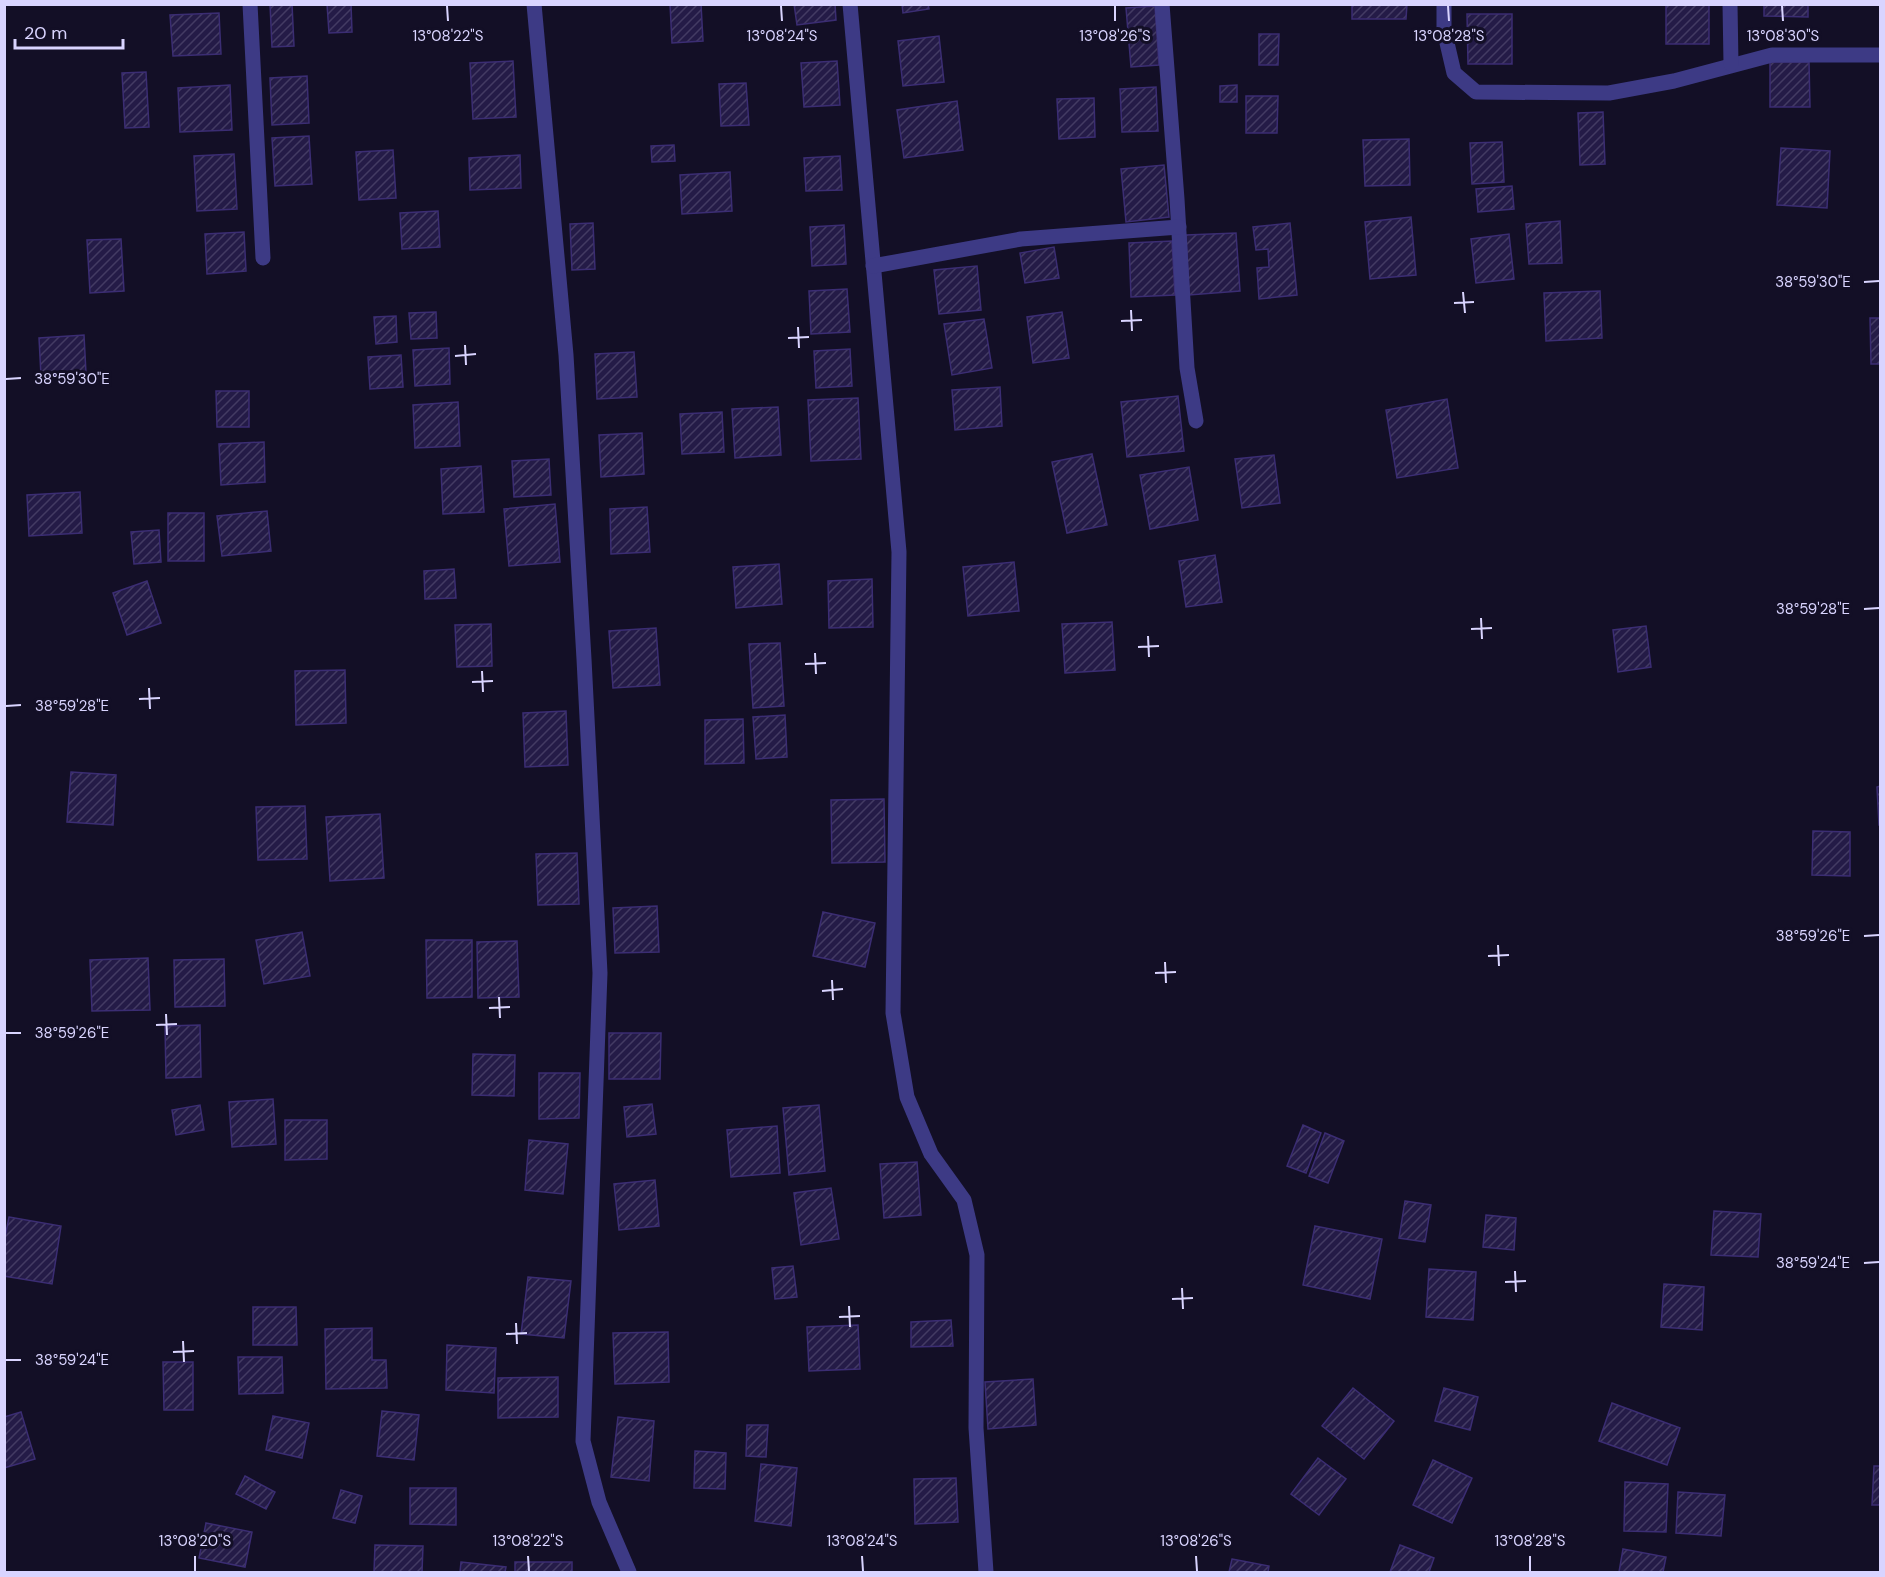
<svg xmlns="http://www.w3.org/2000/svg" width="1885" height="1577" font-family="'DM Sans',sans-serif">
	<defs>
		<pattern id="building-hatch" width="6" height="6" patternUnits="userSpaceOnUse" patternTransform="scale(1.5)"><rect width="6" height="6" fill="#241b47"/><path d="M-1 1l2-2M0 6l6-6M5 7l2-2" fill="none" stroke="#433b63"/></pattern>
	</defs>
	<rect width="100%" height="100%" fill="#130f26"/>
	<g fill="url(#building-hatch)" stroke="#3b2d73" stroke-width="1.5">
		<polygon points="270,4 292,4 294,46 272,47"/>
		<polygon points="327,4 351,4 352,32 329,33"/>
		<polygon points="670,4 701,4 703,41 672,43"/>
		<polygon points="794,4 835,4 836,20 797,25"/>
		<polygon points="902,4 928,4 929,9 903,13"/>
		<polygon points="1352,4 1407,4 1406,19 1352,19"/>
		<rect x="1666" y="4" width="43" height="40"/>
		<polygon points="1764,4 1808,4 1808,17 1764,16"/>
		<polygon points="1155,6 1159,65 1131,67 1126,8"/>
		<polygon points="219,13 221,54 173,56 170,15"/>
		<polygon points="1467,14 1512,14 1512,64 1468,64"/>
		<polygon points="1259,34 1279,34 1278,65 1259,65"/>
		<polygon points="939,36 944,82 903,86 898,41"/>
		<polygon points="513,61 516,117 473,119 470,63"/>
		<polygon points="837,61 840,105 804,107 801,63"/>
		<polygon points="1770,62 1809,62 1810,107 1770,107"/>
		<polygon points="146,72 149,127 125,128 122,73"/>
		<polygon points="307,76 309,123 272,125 270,78"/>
		<polygon points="746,83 749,125 721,126 719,84"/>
		<polygon points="230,85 232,130 180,132 178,88"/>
		<polygon points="1237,85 1237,102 1220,102 1220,86"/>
		<polygon points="1156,87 1158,131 1122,132 1120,89"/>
		<polygon points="1246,96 1278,96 1277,133 1246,133"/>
		<polygon points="1094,98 1095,137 1059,139 1057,99"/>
		<polygon points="957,101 963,150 904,158 897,110"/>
		<polygon points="1603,112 1605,164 1580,165 1578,113"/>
		<polygon points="309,136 312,184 275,186 272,138"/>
		<polygon points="1409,139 1410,185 1365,186 1363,140"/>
		<polygon points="1502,142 1504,182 1472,184 1470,143"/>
		<polygon points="674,145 675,161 652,162 651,146"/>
		<polygon points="1781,148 1830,151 1827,208 1777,205"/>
		<polygon points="393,150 396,198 359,200 356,152"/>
		<polygon points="234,154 237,209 197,211 194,156"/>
		<polygon points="520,155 521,188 470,190 469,158"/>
		<polygon points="840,156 842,190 806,191 804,158"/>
		<polygon points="1164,165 1169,217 1126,222 1121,169"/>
		<polygon points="730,172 732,211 682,214 680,175"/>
		<polygon points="1512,186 1514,209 1478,212 1476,189"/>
		<polygon points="438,211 440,247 402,249 400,213"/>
		<polygon points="1411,217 1416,275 1370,279 1365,222"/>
		<polygon points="1560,221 1562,263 1529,264 1526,224"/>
		<polygon points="593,223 595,269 572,270 570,224"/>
		<polygon points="1290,223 1297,295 1259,299 1257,268 1269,267 1268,249 1256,250 1253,227"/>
		<polygon points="844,225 846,264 812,266 810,227"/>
		<polygon points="244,232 246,271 207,274 205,234"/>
		<polygon points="1236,233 1240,291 1189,295 1186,235"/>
		<polygon points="1509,234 1514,279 1476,283 1471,239"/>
		<polygon points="121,239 124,291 90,293 87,240"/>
		<polygon points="1172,241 1175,295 1131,297 1129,243"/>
		<polygon points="1054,247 1059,278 1025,283 1020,253"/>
		<polygon points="977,266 981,310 939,314 934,270"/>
		<polygon points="847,289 850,332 811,334 809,291"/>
		<polygon points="1600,291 1602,338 1546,341 1544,293"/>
		<polygon points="436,312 437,338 411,339 409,313"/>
		<polygon points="1062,312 1069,358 1033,363 1027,317"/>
		<polygon points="396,316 397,342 376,344 374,317"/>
		<polygon points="1870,318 1880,318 1880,364 1871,364"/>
		<polygon points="984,319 992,368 952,375 944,324"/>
		<polygon points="84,335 86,373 41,376 39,338"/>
		<polygon points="449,348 450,384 415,386 413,350"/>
		<polygon points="850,349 852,386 816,388 814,351"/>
		<polygon points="634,352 637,397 597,399 595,354"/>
		<polygon points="401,355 403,387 370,389 368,357"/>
		<polygon points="1000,387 1002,426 955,430 952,390"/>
		<polygon points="216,391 249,391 249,427 217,427"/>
		<polygon points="1178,396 1184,451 1127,457 1121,402"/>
		<polygon points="858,398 861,459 811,461 808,400"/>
		<polygon points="1447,399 1458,468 1397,478 1386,410"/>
		<polygon points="458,402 460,446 415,448 413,405"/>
		<polygon points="778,407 781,455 735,458 732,409"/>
		<polygon points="722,412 724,452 682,454 680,414"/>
		<polygon points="642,433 644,474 601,477 599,435"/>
		<polygon points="264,442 265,482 221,485 219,444"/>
		<polygon points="1092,454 1107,525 1067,533 1052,462"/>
		<polygon points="1274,455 1280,503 1242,508 1235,459"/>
		<polygon points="549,459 551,495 514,497 512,461"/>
		<polygon points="481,466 484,512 443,514 441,469"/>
		<polygon points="1189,467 1198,520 1150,529 1140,475"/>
		<polygon points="80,492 82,533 29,536 27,495"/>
		<polygon points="555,504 560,562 509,566 504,509"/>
		<polygon points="647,507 650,552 611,554 610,509"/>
		<polygon points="267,511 271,551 222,556 217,516"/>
		<rect x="168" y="513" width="36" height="48"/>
		<polygon points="159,530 161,562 134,564 131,532"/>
		<polygon points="1215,555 1222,602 1186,607 1179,561"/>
		<polygon points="1014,562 1019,611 968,616 963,567"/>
		<polygon points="779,564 782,604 736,608 733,567"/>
		<polygon points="454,569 456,598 425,599 424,571"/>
		<polygon points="872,579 873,627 829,628 828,581"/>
		<polygon points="147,581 161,623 127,635 113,593"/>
		<polygon points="1112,622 1115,670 1065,673 1062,624"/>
		<polygon points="491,624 492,666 457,667 455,625"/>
		<polygon points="1646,626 1651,667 1618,672 1613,630"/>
		<polygon points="656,628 660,685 613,688 609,631"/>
		<polygon points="780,643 784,706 753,708 749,644"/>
		<polygon points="345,670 346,723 296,725 295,671"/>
		<polygon points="566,711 568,765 525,767 523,713"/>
		<polygon points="785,715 787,757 756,759 753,717"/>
		<polygon points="743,719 744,763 705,764 705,720"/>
		<polygon points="71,772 116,775 113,825 67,822"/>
		<polygon points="1880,786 1880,825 1879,825 1877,787"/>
		<polygon points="884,799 885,862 832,863 831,800"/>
		<polygon points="305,806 307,859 258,860 256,807"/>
		<polygon points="380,814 384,878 330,881 326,817"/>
		<polygon points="1813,831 1850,832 1850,876 1812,875"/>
		<polygon points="577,853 579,904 538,905 536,854"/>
		<polygon points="657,906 659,952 615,953 613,908"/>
		<polygon points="823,912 875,923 865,967 813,956"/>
		<polygon points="302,932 310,976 264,984 256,940"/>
		<polygon points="426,940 472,940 472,997 427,998"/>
		<polygon points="517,941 519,997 478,998 477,942"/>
		<polygon points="148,958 150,1010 92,1011 90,960"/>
		<polygon points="224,959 225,1006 175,1007 174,960"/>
		<polygon points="200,1025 201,1077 166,1078 165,1026"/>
		<polygon points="609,1033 661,1033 660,1079 609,1079"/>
		<polygon points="473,1054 515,1055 514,1096 472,1095"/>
		<polygon points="539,1073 580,1073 579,1118 539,1119"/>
		<polygon points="273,1099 276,1144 232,1147 229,1102"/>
		<polygon points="652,1104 656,1134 627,1137 624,1107"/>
		<polygon points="200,1105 204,1130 176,1135 172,1110"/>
		<polygon points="819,1105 825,1171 789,1175 783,1108"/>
		<polygon points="285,1120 327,1120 327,1159 285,1160"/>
		<polygon points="1303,1125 1321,1133 1306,1173 1287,1166"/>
		<polygon points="777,1126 780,1173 731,1177 727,1130"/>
		<polygon points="1325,1133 1344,1141 1328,1183 1309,1176"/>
		<polygon points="529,1140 568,1144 563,1194 525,1190"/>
		<polygon points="917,1162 921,1215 884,1218 880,1164"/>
		<polygon points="655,1180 659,1226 619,1230 614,1184"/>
		<polygon points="831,1188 839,1239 801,1245 794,1193"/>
		<polygon points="1405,1201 1431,1205 1425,1242 1399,1238"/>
		<polygon points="1714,1211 1761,1214 1758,1257 1711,1255"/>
		<polygon points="1486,1215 1516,1218 1514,1250 1483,1247"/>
		<polygon points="9,1217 61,1226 52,1284 4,1276 4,1242"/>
		<polygon points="1315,1226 1382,1239 1370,1299 1303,1285"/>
		<polygon points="793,1266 797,1297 775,1299 772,1268"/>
		<polygon points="1429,1269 1476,1272 1473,1320 1426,1317"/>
		<polygon points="528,1277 571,1281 564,1338 521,1334"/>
		<polygon points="1664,1284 1704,1287 1702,1330 1661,1327"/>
		<polygon points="253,1307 296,1307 297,1345 253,1345"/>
		<polygon points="951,1320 953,1346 911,1347 911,1322"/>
		<polygon points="858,1325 860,1369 809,1371 807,1327"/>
		<polygon points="372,1328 372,1360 386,1360 387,1388 326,1389 325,1329"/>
		<polygon points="668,1332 669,1382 615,1384 613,1333"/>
		<polygon points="447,1345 496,1348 494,1393 446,1390"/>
		<polygon points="238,1357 282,1357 283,1393 239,1394"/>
		<polygon points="163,1362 193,1362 193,1410 164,1410"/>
		<polygon points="558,1377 558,1417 498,1418 498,1378"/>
		<polygon points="1033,1379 1036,1425 988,1429 985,1382"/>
		<polygon points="1353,1388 1394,1421 1364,1459 1322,1426"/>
		<polygon points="1444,1388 1478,1397 1470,1430 1435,1421"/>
		<polygon points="1612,1403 1680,1428 1667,1465 1599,1441"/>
		<polygon points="382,1411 419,1415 414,1460 377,1456"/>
		<polygon points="21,1412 35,1459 4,1468 4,1417"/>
		<polygon points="273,1416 309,1423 302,1458 266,1450"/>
		<polygon points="618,1417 654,1421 649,1481 611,1477"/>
		<polygon points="747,1425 768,1425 766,1457 746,1456"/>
		<polygon points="695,1451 726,1453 725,1489 694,1488"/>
		<polygon points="1318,1458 1346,1479 1319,1515 1291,1494"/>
		<polygon points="1433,1460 1472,1478 1452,1523 1413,1505"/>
		<polygon points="761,1464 797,1468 791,1526 755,1521"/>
		<polygon points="1874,1466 1880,1466 1880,1505 1872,1505"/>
		<polygon points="245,1476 275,1492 266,1509 236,1494"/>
		<polygon points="956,1478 958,1522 915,1524 914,1479"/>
		<polygon points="1625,1482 1668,1484 1666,1532 1624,1531"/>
		<polygon points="410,1488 456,1488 456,1525 410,1524"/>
		<polygon points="341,1490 362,1496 355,1523 333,1518"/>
		<polygon points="1678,1492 1725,1495 1721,1536 1676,1533"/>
		<polygon points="206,1523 252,1532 245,1567 199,1558"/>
		<polygon points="375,1545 423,1546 422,1572 374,1572"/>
		<polygon points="1400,1545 1434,1558 1429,1572 1390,1572"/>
		<polygon points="1623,1549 1666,1557 1663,1572 1619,1572"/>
		<polygon points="1232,1559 1269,1566 1268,1572 1229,1572"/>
		<polygon points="461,1562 506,1567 505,1572 460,1572"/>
		<rect x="515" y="1562" width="57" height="10"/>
	</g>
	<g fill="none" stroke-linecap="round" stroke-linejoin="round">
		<g stroke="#3d3a85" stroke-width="15">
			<polyline points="250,4 263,258"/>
			<polyline points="534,4 566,355 584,659 600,973 583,1441 599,1502 629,1572"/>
			<polyline points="850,4 899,552 893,1013 907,1097 931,1154 964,1200 977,1255 976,1428 986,1572"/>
			<polyline points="1162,4 1177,199 1187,368 1196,421"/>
			<polyline points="1444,4 1444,30 1454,73 1476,92 1609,93 1674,81 1772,55 1880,55"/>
			<polyline points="1730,4 1731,64"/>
			<polyline points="873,266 1021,239 1179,227"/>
		</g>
	</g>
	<path fill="none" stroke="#d9d4ff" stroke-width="2" d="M447 6 448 21M781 6 782 21M1115 6V21M1448 6 1449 21M1782 6 1783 21M1864 282 1879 281M1463 292 1465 313M1454 303 1474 302M1131 310 1132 331M1121 321 1142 320M798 327 799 348M788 338 809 337M465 345 466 365M455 356 476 354M6 379 21 378M1864 609 1879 608M1481 618 1482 639M1471 629 1492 628M1148 636 1149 657M1138 647 1159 646M815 653 816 674M805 664 826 663M482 671 483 692M472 682 493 681M149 688 150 709M139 699 160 698M6 706 21 705M1864 936 1879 935M1498 945 1499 966M1488 956 1509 955M1165 962 1166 983M1155 973 1176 972M832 980 833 1000M822 991 843 989M499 997 500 1018M489 1008 510 1007M166 1014 167 1035M156 1025 177 1024M6 1033H21M1864 1263 1879 1262M1515 1271 1516 1292M1505 1282 1526 1281M1182 1288 1183 1309M1172 1299 1193 1298M849 1306 850 1327M839 1317 860 1316M516 1323 517 1344M506 1334 527 1333M183 1341 184 1362M173 1352 194 1351M6 1360H21M195 1556V1571M528 1556 529 1571M862 1556 863 1571M1196 1556 1197 1571M1530 1556V1571"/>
	<g font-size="15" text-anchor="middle" fill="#d9d4ff" stroke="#130f26" stroke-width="6" stroke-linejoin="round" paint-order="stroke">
		<text x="448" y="41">13°08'22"S</text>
		<text x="782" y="41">13°08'24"S</text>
		<text x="1115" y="41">13°08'26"S</text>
		<text x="1449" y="41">13°08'28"S</text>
		<text x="1783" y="41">13°08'30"S</text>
		<text x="1813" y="287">38°59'30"E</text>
		<text x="72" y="384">38°59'30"E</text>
		<text x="1813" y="614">38°59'28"E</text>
		<text x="72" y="711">38°59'28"E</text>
		<text x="1813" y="941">38°59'26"E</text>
		<text x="72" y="1038">38°59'26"E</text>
		<text x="1813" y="1268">38°59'24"E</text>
		<text x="72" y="1365">38°59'24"E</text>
		<text x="195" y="1546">13°08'20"S</text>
		<text x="528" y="1546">13°08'22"S</text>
		<text x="862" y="1546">13°08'24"S</text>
		<text x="1196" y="1546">13°08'26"S</text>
		<text x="1530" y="1546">13°08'28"S</text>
	</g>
	<rect width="1885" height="1577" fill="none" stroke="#d9d4ff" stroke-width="12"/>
	<path d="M15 39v9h108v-9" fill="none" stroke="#d9d4ff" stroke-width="3"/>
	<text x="24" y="39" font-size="18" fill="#d9d4ff" stroke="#130f26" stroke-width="4.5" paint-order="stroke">20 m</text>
</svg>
